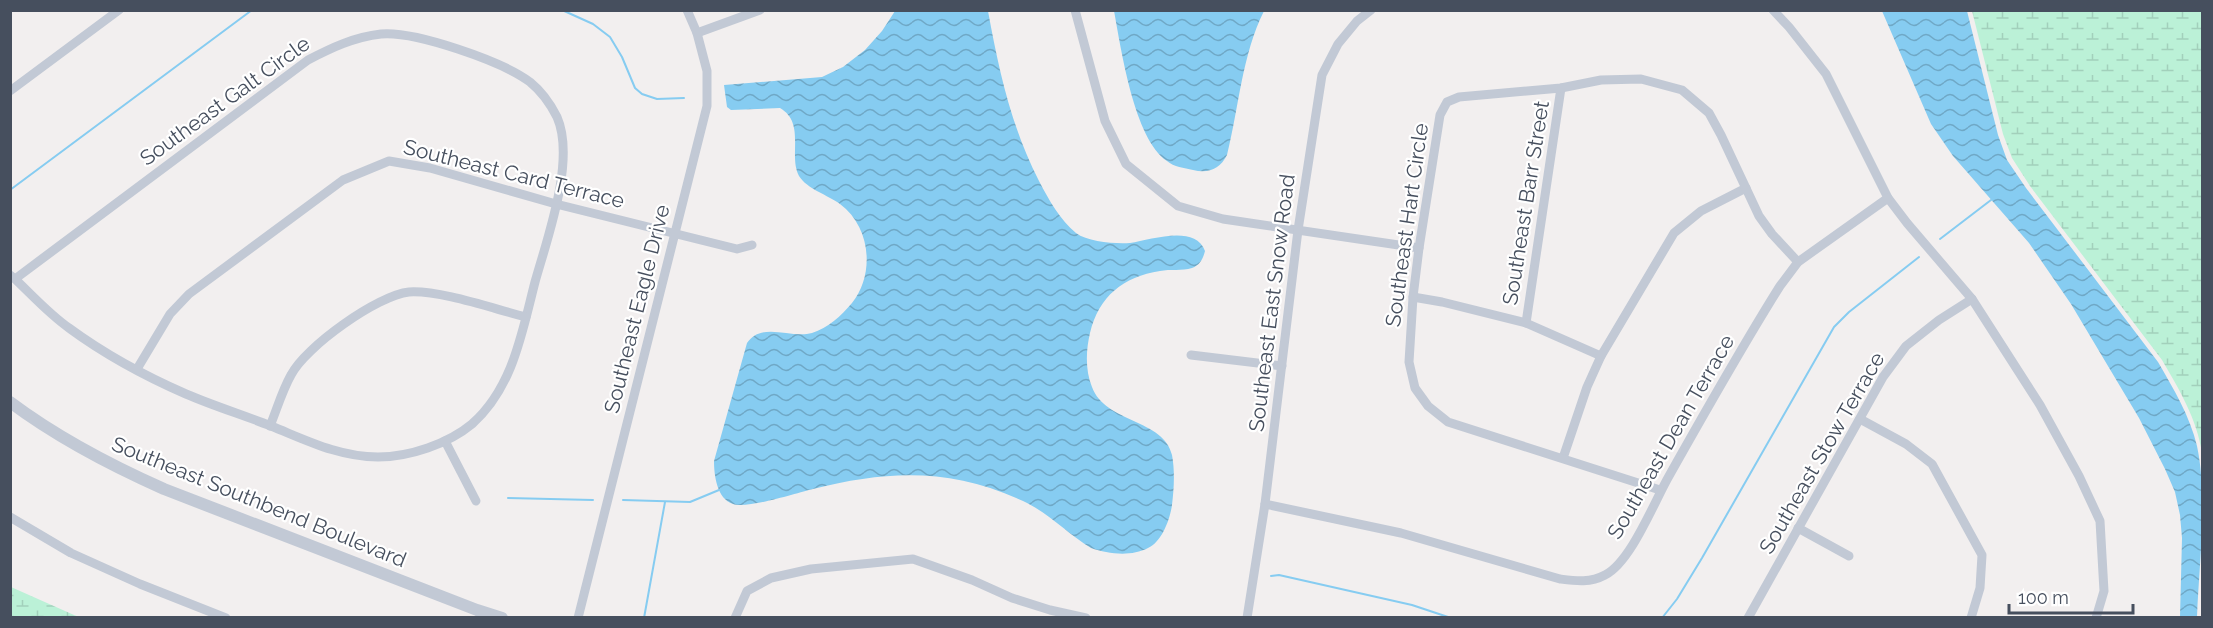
<svg xmlns="http://www.w3.org/2000/svg" width="2213" height="628" font-family="Raleway,sans-serif">
	<defs>
		<pattern id="wetland-marsh" width="20" height="14" patternUnits="userSpaceOnUse" patternTransform="scale(1.5)"><rect width="20" height="14" fill="#bbf1d7"/><path d="M1 5h8M5 5V1M11 12h8M15 12V8" fill="none" stroke="#a2d0bb"/></pattern>
		<pattern id="water-waves" width="16" height="10" patternUnits="userSpaceOnUse" patternTransform="scale(1.5)"><rect width="16" height="10" fill="#86ccf1"/><path d="M0 5q4-4 8 0t8 0" fill="none" stroke="#6fa8c6"/></pattern>
	</defs>
	<rect width="100%" height="100%" fill="#f2efef"/>
	<g fill="url(#wetland-marsh)">
		<path d="M1972 11H2202V453C2197 419 2179 389 2162 360L2030 186 2012 158 2003 134Z"/>
		<polygon points="11,587 74,615 79,617 11,617"/>
	</g>
	<g fill="url(#water-waves)">
		<path d="M895 11H988C999 71 1011 126 1039 181 1049 200 1060 220 1076 233 1088 242 1115 244 1130 243 1151 240 1195 224 1205 251 1203 259 1200 265 1192 268 1182 271 1170 269 1160 271 1123 277 1099 296 1090 333 1086 350 1085 370 1092 387 1105 423 1164 419 1172 455 1175 471 1174 489 1172 505 1170 519 1162 542 1148 548 1131 557 1108 554 1091 548 1068 534 1047 512 1023 501 951 468 889 470 813 489 797 493 747 509 733 504 717 499 714 475 714 461L747 343C762 321 791 339 812 333 828 328 841 316 852 303 875 274 871 227 840 204 828 195 807 189 799 176 788 156 806 123 780 108L731 110 727 107 724 85 822 77 843 67 865 50 882 31Z"/>
		<path d="M1114 11H1264C1242 55 1239 107 1227 155 1220 169 1208 174 1193 170 1184 168 1174 167 1167 161 1134 139 1121 48 1114 11Z"/>
		<path d="M1882 11H1967L1998 135 2007 160 2026 188 2158 362C2173 388 2190 416 2197 446 2208 498 2199 564 2197 617H2180L2182 538 2180 515 2175 492 2165 469 2139 418 2071 304 2029 243 1953 156 1931 124Z"/>
	</g>
	<g fill="none" stroke-linecap="round" stroke-linejoin="round">
		<g stroke="#86ccf1" stroke-width="2">
			<polyline points="562,10 593,24 610,37 622,57 635,88 642,94 657,99 684,98"/>
			<polyline points="10,190 252,10"/>
			<polyline points="1940,239 1991,200"/>
			<polyline points="508,498 593,500"/>
			<polyline points="623,500 690,502 719,490"/>
			<polyline points="1271,576 1279,575 1412,605 1451,618"/>
			<polyline points="644,618 665,502"/>
			<polyline points="1662,618 1677,599 1702,558 1834,327 1849,312 1919,257"/>
		</g>
		<g stroke="#c2c9d5" stroke-width="9">
			<polyline points="1075,10 1105,121 1126,164 1178,206 1223,219 1419,248"/>
			<polyline points="1773,10 1789,27 1826,74 1888,198 1907,223 1972,299 2040,405 2079,476 2100,521 2104,591 2096,618"/>
			<polyline points="697,33 760,10"/>
			<polyline points="10,91 119,10"/>
			<path d="M10 275 15 279C32 295 49 314 69 328 103 353 147 377 186 394 214 406 243 415 271 426 306 440 339 457 378 457 409 457 448 444 472 424 513 388 522 332 535 282 547 239 576 160 557 117 551 105 541 91 530 82 502 61 415 31 381 34 354 37 331 48 308 60L15 279"/>
			<polyline points="1413,297 1442,302 1526,323 1601,356"/>
			<polyline points="1526,323 1561,88"/>
			<polyline points="1191,355 1282,366"/>
			<polyline points="137,369 170,314 189,294 343,180 389,161 430,168 556,204 737,249 752,245"/>
			<polyline points="1860,419 1906,444 1932,464 1982,555 1980,588 1971,618"/>
			<path d="M270 426C277 409 282 391 291 375 305 347 378 295 409 292 440 290 494 309 526 317"/>
			<polyline points="445,441 476,501"/>
			<polyline points="1563,458 1587,387 1601,356 1674,233 1701,211 1746,188"/>
			<polyline points="1660,490 1448,422 1428,406 1415,388 1409,362 1413,297 1419,248 1440,115 1447,102 1459,97 1561,88 1601,80 1641,79 1682,90 1709,113 1721,135 1759,216 1772,234 1798,262"/>
			<path d="M1265 504 1401 533 1560 579C1576 581 1590 583 1605 575 1631 562 1654 502 1669 476 1705 412 1741 348 1780 286L1798 262 1888 198"/>
			<polyline points="10,517 71,553 140,584 226,618"/>
			<polyline points="1798,528 1849,556"/>
			<polyline points="578,618 707,106 707,71 697,33 687,10"/>
			<polyline points="735,618 747,591 771,578 811,569 913,559 972,580 1012,598 1050,610 1086,618"/>
			<polyline points="1247,618 1265,504 1298,230 1322,75 1338,44 1357,21 1371,10"/>
			<polyline points="1748,618 1883,377 1906,346 1939,320 1972,299"/>
		</g>
		<path stroke="#c2c9d5" stroke-width="12" d="M10 402C58 438 110 465 164 489L477 610 502 618"/>
	</g>
	<g text-anchor="middle" stroke-width="4.5" stroke-linejoin="round" paint-order="stroke">
		<g font-size="21" fill="#464f5e" stroke="#fff">
			<text transform="translate(225 101) rotate(-36)" y="7">Southeast Galt Circle</text>
			<text transform="translate(514 174) rotate(14)" y="7">Southeast Card Terrace</text>
			<text transform="translate(1526 203) rotate(-81)" y="7">Southeast Barr Street</text>
			<text transform="translate(1407 225) rotate(-82)" y="7">Southeast Hart Circle</text>
			<text transform="translate(1272 303) rotate(-83)" y="7">Southeast East Snow Road</text>
			<text transform="translate(637 309) rotate(-76)" y="7">Southeast Eagle Drive</text>
			<text transform="translate(1671 437) rotate(-60)" y="7">Southeast Dean Terrace</text>
			<text transform="translate(1822 453) rotate(-60)" y="7">Southeast Stow Terrace</text>
			<text transform="translate(259 502) rotate(22)" y="7">Southeast Southbend Boulevard</text>
		</g>
	</g>
	<rect width="2213" height="628" fill="none" stroke="#464f5e" stroke-width="24"/>
	<path d="M2009 604v9h124v-9" fill="none" stroke="#464f5e" stroke-width="3"/>
	<text x="2018" y="604" font-size="18" fill="#464f5e" stroke="#ffffff" stroke-width="4.5" paint-order="stroke">100 m</text>
</svg>
